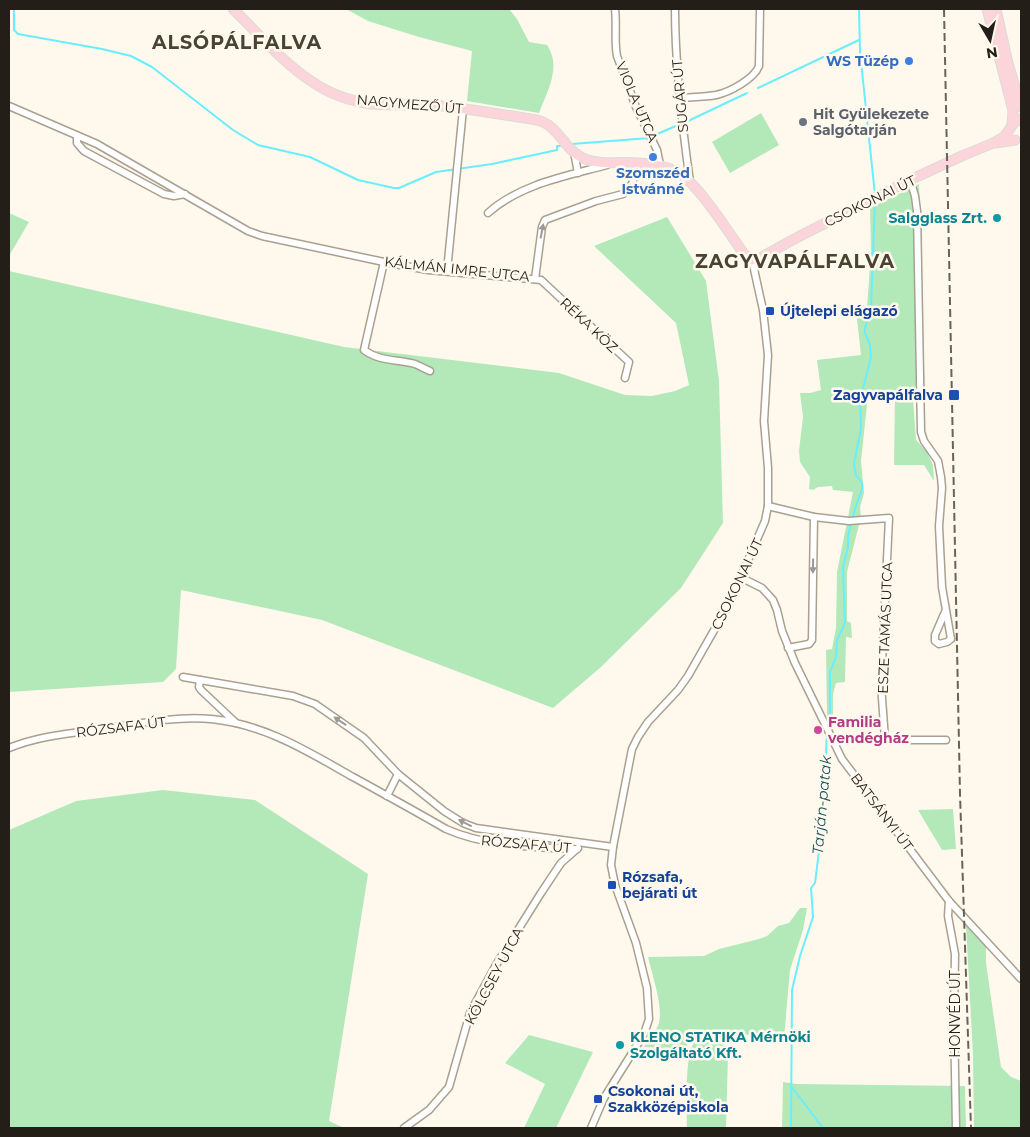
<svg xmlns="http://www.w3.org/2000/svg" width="1030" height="1137" font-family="Montserrat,sans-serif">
	<rect width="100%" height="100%" fill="#fff9ed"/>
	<g fill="#b3e8b9">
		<path d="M346 9H509L517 19 529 42 547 45C562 67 547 92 539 113L467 101 472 51 419 37 368 21Z"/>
		<polygon points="761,113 779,145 730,173 712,142"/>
		<polygon points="919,184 925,400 913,399 916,440 927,452 933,465 934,481 924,465 894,465 895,396 868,395 861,461 864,493 860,507 861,517 847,572 847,621 851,623 852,638 846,637 845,682 836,683 833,694 833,733 827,717 826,650 832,649 836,628 837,572 853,492 833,490 832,486 818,487 813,490 809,489 810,477 800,462 799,451 803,417 800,393 810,393 821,390 817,360 861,355 856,310 867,309 871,251 870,208"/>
		<polygon points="9,213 29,222 9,256"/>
		<polygon points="667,217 706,281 719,381 723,523 681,588 601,667 553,708 322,620 181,590 176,669 163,682 9,692 9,271 344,347 559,373 625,395 652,396 675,391 689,385 676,323 594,246"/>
		<polygon points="163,790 255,800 368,874 329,1121 344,1128 9,1128 9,830 76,801"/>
		<polygon points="953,809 956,849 942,850 918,810"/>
		<path d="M800 908H807L803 930 790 970 784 1038 688 1029 687 1050 644 1047C649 1040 656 1032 659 1023 663 1005 652 975 648 957L704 956 719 949 759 939 767 936 778 926 789 923Z"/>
		<polygon points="966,925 986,946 986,963 1001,1067 1011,1077 1021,1081 1021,1128 974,1128 973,1056"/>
		<polygon points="529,1035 593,1052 556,1128 524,1128 545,1084 505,1063"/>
		<path d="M706 1036C719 1037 724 1043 728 1055L726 1128H687C687 1110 684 1053 695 1041 698 1038 702 1037 706 1036Z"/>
		<polygon points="783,1082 796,1084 965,1086 966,1128 782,1128"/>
	</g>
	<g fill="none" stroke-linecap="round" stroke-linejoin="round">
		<g stroke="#6aeefd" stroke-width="2">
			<polyline points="14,9 14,30 18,34 102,49 131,56 152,67 233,130 258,145 310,157 358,180 394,188 399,188 436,172 492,164 557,150 557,146 560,146"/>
			<polyline points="859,9 860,52 875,195"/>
			<polyline points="758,88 859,40"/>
			<polyline points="688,121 747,93"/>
			<polyline points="655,135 678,125"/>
			<polyline points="572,144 649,138"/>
			<polyline points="829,725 830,711 830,672 836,657 837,640 845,623 843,567 848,547 848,536 854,512 862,489 862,483 856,475 854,464 861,428 860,401 871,357 870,345 865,333 865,328 871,307 875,200"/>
			<polyline points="791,1086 823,1128"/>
			<polyline points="791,1128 792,990 800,956 813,917 811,888 815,883 820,843 821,813 824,799 827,732"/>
		</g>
		<g stroke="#aaa08f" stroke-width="9">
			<g id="minor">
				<path d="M615 9C617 25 614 41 617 56L636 107 657 150 660 165"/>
				<path d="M675 9C675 67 682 125 690 182"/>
				<path d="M680 98C692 97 705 97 716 95 730 92 754 79 759 66L760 9"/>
				<polyline points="9,106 97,144 248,231 262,236 384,262 428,270 541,280 629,362 625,378"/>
				<polyline points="77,136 77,143 84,151 164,194 174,196 185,194"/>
				<polyline points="574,152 578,173"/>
				<polyline points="910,180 915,196 917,211 921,432 924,441 938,461 941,477 942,488 939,526 942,587 951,639 947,642 939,644 935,641 935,635 945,612"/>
				<path d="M488 213C520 184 567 176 607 165"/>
				<path d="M384 262 364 350C380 362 398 359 415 364 420 366 425 369 430 371"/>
				<polyline points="447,271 463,109"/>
				<polyline points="535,279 542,227 545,220 596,201 623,194 632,184 638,163"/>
				<polyline points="768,506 814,517 849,521 889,518 881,685 885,739"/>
				<polyline points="742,578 762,588 773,600 777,610 782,631 795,663 842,759 949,901 1021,979"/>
				<polyline points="788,648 809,644 812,640 814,517"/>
				<polyline points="183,677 293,696 315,704 364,738 398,774 444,811 463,823 476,828 613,847"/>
				<polyline points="200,680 199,687 201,690 236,723"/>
				<polyline points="832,740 946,740"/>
				<path d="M9 748C41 735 75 733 109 728 141 723 178 716 211 719 264 724 307 751 353 777 384 794 415 811 446 829 487 847 532 847 577 849"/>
				<polyline points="387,796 398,774"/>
				<polyline points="949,901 948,916 955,954 954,1017 956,1128"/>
				<polyline points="404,1128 429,1110 449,1087 470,1013 496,965 541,893 561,863 578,848"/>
				<polyline points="591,1128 604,1098 644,1034 649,1019 647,988 636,943 615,885 611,865 613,847 632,749 638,737 648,722 678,690 688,676 729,604 765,521 768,506 768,468 764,421 768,355 763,310 752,260"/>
			</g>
		</g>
		<g stroke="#dcdbda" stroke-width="11">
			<g id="major">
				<path d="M233 9C258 33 282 62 311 81 328 93 351 101 371 104 395 106 419 103 443 106 475 110 506 115 537 120 559 125 564 150 583 158 600 166 622 161 640 163 653 164 665 166 677 172 698 183 729 233 744 254L752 260 760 258 798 237 910 180 964 155 991 144 1004 137 1014 123 1021 119"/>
				<polyline points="987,9 1013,111 1012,125"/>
				<polyline points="996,9 1008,63 1021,107"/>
				<polyline points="996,143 1015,140"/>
			</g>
		</g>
		<use href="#minor" stroke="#fff" stroke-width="6"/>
		<use href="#major" stroke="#fbd5d9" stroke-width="9"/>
		<polyline stroke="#68635a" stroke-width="2" stroke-dasharray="8 4" stroke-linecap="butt" points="944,9 960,794 971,1128"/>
	</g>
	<defs><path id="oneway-solid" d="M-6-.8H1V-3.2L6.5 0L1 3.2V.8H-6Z" transform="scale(1.25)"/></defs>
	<g fill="#9c9a97">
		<use href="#oneway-solid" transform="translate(542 231) rotate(-79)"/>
		<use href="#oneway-solid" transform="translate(813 566) rotate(91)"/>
		<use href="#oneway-solid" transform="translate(340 721) rotate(-146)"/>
		<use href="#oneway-solid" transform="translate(465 823) rotate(-153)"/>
	</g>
	<g fill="#3f7fe0" stroke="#fff9ed" stroke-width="2">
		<circle cx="909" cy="61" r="5"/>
		<circle cx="653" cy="157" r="5"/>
	</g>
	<circle fill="#6b7280" stroke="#fff9ed" stroke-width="2" cx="803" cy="122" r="5"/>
	<g fill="#0f9aa8" stroke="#fff9ed" stroke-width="2">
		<circle cx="997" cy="218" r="5"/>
		<circle cx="620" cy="1045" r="5"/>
	</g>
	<g fill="#1a4fb4" stroke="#fff9ed" stroke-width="2">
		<rect x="765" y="306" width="10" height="10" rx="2.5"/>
		<rect x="948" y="389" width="12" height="12" rx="2.5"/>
		<rect x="607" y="880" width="10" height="10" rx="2.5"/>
		<rect x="593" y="1094" width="10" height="10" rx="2.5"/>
	</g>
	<circle fill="#d1479c" stroke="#fff9ed" stroke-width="2" cx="818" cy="730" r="5"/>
	<g text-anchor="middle" stroke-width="5" stroke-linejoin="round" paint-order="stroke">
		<g font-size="14" font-weight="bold" fill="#366cbe" stroke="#fff9ed" text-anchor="end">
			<text x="899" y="66">WS Tüzép</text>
			<text x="653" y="178" text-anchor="middle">Szomszéd<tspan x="653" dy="16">Istvánné</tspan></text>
		</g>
		<g font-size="14" fill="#231f18" stroke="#fff9ed">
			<text transform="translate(680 96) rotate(-95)" y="5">SUGÁR ÚT</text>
			<text transform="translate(637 102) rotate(67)" y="5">VIOLA UTCA</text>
			<text transform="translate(410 104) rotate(5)" y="5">NAGYMEZŐ ÚT</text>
			<text transform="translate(870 201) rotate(-26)" y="5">CSOKONAI ÚT</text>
			<text transform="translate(457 269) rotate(6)" y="5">KÁLMÁN IMRE UTCA</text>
			<text transform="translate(589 325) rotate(43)" y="5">RÉKA KÖZ</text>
			<text transform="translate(737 584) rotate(-64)" y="5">CSOKONAI ÚT</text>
			<text transform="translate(885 628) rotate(-88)" y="5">ESZE TAMÁS UTCA</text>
			<text transform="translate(121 727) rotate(-7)" y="5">RÓZSAFA ÚT</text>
			<text transform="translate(882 812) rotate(53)" y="5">BATSÁNYI ÚT</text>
			<text transform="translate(526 844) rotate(5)" y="5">RÓZSAFA ÚT</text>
			<text transform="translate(494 976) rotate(-62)" y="5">KÖLCSEY UTCA</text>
			<text transform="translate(955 1014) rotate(-90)" y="5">HONVÉD ÚT</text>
		</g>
		<g font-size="14" font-weight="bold" fill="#5b616d" stroke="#fff9ed" text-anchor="start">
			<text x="813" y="119">Hit Gyülekezete<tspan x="813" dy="16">Salgótarján</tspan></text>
		</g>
		<g font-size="14" font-weight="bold" fill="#0d838f" stroke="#fff9ed" text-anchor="end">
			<text x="987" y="223">Salgglass Zrt.</text>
			<text x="630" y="1042" text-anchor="start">KLENO STATIKA Mérnöki<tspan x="630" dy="16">Szolgáltató Kft.</tspan></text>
		</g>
		<g font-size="14" font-weight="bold" fill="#164399" stroke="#fff9ed" text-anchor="start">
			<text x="780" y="316">Újtelepi elágazó</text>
			<text x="943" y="400" text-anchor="end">Zagyvapálfalva</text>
			<text x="622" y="882">Rózsafa,<tspan x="622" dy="16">bejárati út</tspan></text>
			<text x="608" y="1096">Csokonai út,<tspan x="608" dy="16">Szakközépiskola</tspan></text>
		</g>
		<g font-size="14" font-weight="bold" fill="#b23c85" stroke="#fff9ed" text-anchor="start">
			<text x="828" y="727">Familia<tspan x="828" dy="16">vendégház</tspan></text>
		</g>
		<g font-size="15" font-style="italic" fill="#185258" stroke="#fff9ed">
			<text transform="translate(822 805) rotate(-85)" y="5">Tarján-patak</text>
		</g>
		<g font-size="19" font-weight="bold" letter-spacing="1" fill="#4a4232" stroke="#fff9ed">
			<text x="237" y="49">ALSÓPÁLFALVA</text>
			<text x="795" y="268">ZAGYVAPÁLFALVA</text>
		</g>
	</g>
	<rect width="1030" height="1137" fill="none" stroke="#231f18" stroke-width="20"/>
	<g transform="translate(990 40) rotate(171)" stroke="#fff9ed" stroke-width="4" paint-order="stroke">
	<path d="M0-4L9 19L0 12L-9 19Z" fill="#231f18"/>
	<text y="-8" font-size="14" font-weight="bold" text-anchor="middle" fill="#231f18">N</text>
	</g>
</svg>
